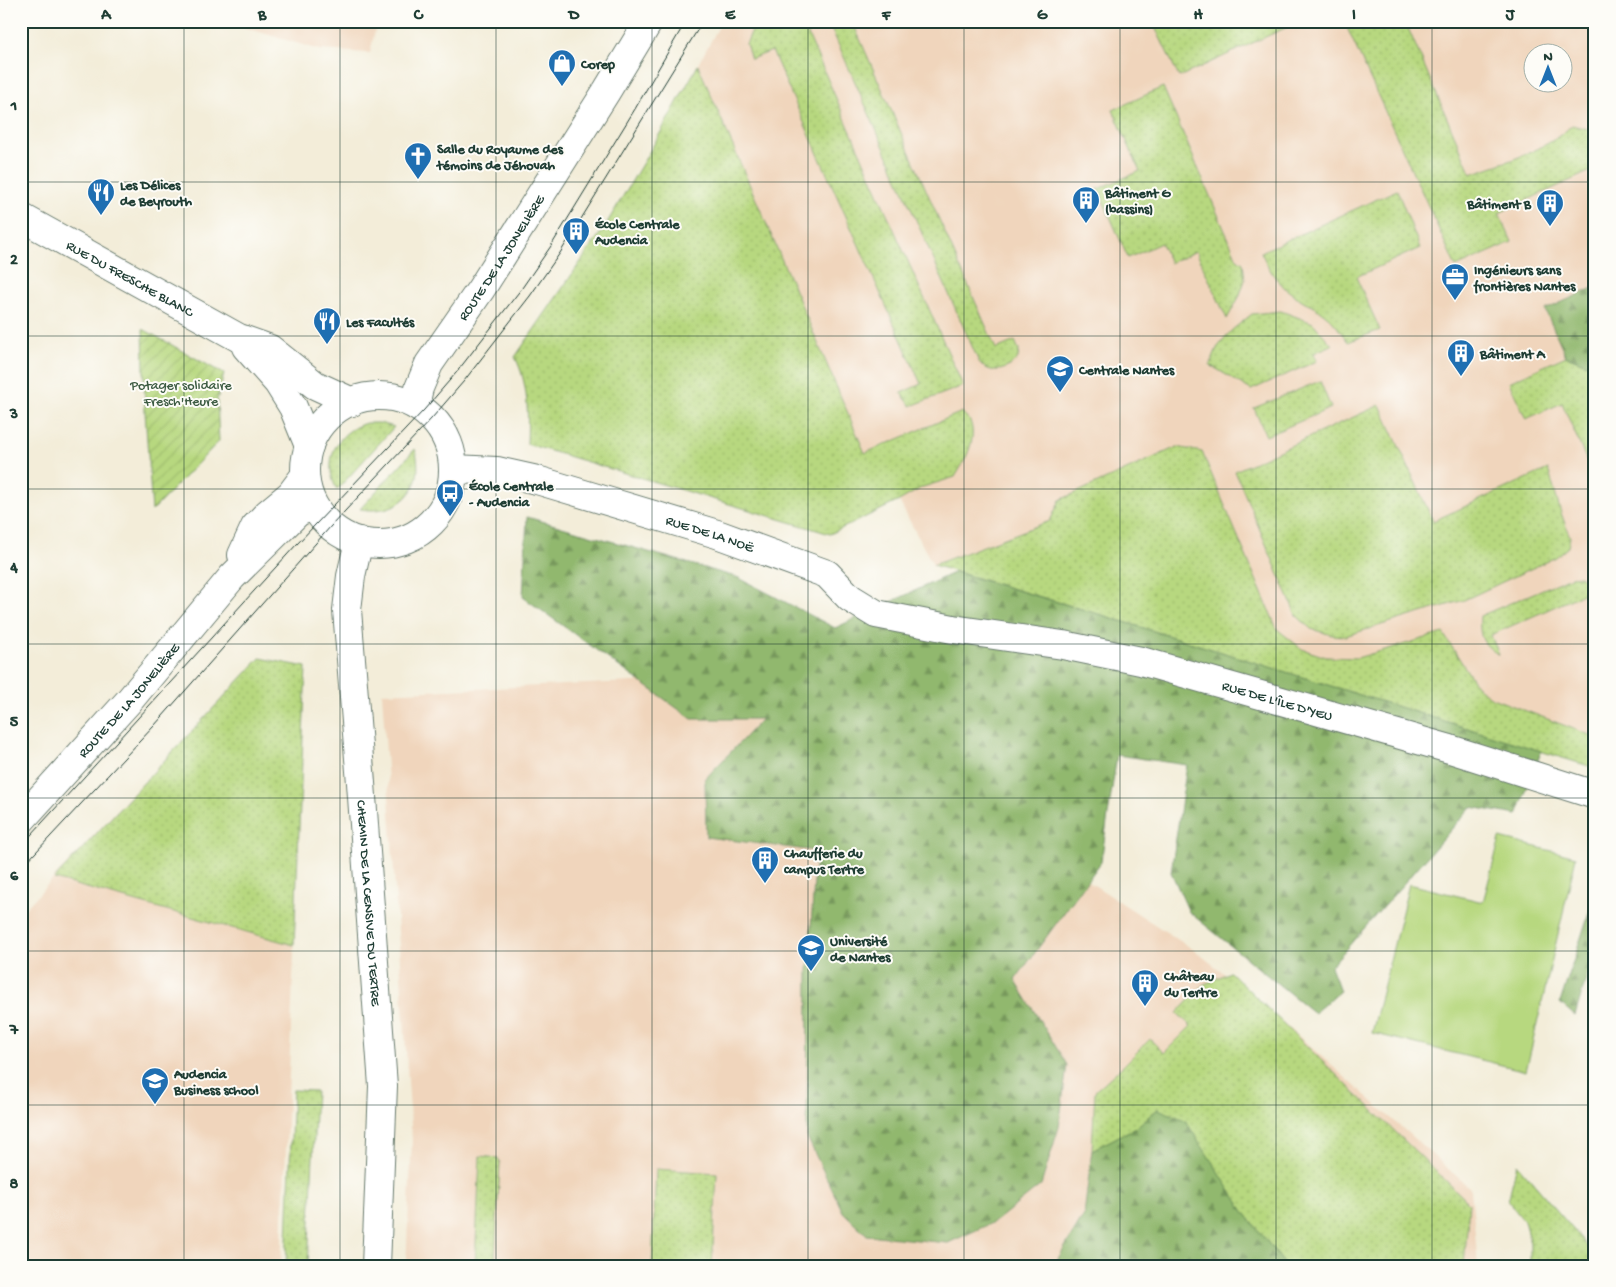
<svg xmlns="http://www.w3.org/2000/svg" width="1616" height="1287" font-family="'Gochi Hand',sans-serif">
	<defs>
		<pattern id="grass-dots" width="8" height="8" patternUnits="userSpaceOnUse" patternTransform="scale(1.25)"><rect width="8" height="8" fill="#b7d87f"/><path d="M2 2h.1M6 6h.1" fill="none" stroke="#9dba6e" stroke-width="1.8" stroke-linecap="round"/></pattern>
		<pattern id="forest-firs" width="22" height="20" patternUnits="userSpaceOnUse" patternTransform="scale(1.25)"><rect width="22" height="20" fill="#91b86e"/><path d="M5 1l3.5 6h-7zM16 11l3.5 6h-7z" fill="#76975b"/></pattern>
		<pattern id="garden-furrows" width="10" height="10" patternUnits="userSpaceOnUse" patternTransform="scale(1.25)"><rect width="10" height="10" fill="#b7d87f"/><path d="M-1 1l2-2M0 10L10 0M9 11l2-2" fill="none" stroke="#9dba6e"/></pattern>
	</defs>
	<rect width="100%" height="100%" fill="#fdfcf7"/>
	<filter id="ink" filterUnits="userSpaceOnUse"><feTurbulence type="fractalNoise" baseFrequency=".02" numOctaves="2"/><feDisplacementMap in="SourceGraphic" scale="10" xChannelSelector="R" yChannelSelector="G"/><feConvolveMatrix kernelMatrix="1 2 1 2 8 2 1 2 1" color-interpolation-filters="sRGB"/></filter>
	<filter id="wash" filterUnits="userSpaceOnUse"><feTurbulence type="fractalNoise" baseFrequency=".0096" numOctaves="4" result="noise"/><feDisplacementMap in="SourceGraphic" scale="20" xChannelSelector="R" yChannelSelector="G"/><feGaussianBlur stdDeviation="1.12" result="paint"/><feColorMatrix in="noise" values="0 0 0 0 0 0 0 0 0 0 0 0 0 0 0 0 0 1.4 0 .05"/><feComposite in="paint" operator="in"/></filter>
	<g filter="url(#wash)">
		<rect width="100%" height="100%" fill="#f3edd9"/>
		<g fill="#f0d5bc" fill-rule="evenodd">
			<polygon points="222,21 377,21 370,53 320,50"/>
			<path d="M722 21H1595V768L1105 616 933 565 899 501 830 534 527 444V400L521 372 515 357 604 228 654 144ZM1534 52H1564V82H1534Z"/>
			<polygon points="260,658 306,667 281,1266 21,1266 21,913"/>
			<polygon points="772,676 1194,950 1251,994 1471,1189 1478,1266 406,1266 412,1140 382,693"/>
		</g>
		<g fill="url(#grass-dots)" stroke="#6b8a5a">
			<polygon points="756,21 802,21 963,386 911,406 901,393 921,384 772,51 751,59 746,44"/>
			<path d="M828 21H852L996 349 1015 341 1019 350 1018 358C1008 371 990 376 979 362Z"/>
			<polygon points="1162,21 1300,21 1179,77 1154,25"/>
			<path d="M1344 21H1405L1471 174C1506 161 1545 152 1572 125L1595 131V169L1499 213 1512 242 1456 267Z"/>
			<path d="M698 65 865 453 962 412C964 415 968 418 970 421 978 440 964 462 955 477L923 487 899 501 830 534 527 444C528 415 529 384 515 357L604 228 654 144Z"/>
			<polygon points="1163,87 1237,259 1243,263 1245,280 1239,297 1227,319 1196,251 1170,263 1161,243 1128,258 1098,189 1140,171 1113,110"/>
			<path d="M1397 190 1420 248 1356 277 1380 330 1348 342C1343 335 1338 327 1332 321 1322 310 1309 305 1297 297 1278 285 1270 272 1261 252Z"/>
			<polygon points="1281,311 1313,323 1332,345 1314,353 1317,361 1251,390 1210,365 1217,348 1232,330 1252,314"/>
			<polygon points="1566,356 1595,367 1595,480 1562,403 1526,419 1509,382"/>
			<polygon points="1320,381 1331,408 1266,436 1254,408"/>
			<polygon points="1380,405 1433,521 1548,469 1561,513 1570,537 1568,547 1556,557 1464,600 1345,636 1332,635 1311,629 1296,615 1235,471"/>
			<path d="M366 423H380L394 427 337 490C322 462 335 432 366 423Z"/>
			<polygon points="1177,447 1202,452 1277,629 1302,649 1326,657 1357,658 1443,633 1478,688 1492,698 1595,737 1595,768 1105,616 933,565 1050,521 1060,500"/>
			<path d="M415 449C427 488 400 516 360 509Z"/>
			<path d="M1580 576C1591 585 1594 595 1595 609L1585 593 1491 635 1499 655C1481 643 1479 637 1480 616L1571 577Z"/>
			<polygon points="260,658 306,667 294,945 54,879"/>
			<polygon points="1230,972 1469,1203 1464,1266 1286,1266 1245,1213 1158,1109 1135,1128 1092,1150 1095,1091 1123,1066 1150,1039 1164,1053 1191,1026 1177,1013 1203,985"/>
			<polygon points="293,1090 316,1091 308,1266 286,1266"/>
			<polygon points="480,1156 498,1158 500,1163 495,1258 604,1266 475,1266"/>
			<polygon points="1517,1164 1595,1255 1595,1266 1530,1266 1530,1243 1524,1221 1508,1201"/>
			<polygon points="656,1169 717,1173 712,1266 652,1266"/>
		</g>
		<g fill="url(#forest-firs)" stroke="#587a51">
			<polygon points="1595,287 1595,367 1566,356 1545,310"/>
			<polygon points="527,517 739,578 835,628 955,572 1105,616 1541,751 1517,815 1471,807 1331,966 1340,991 1314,1013 1189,912 1171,872 1187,765 1117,755 1101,862 1015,980 1067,1065 1059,1127 1041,1185 996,1221 948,1243 867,1235 843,1212 807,1137 808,972 816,851 706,837 705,779 762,719 692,719 523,597"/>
			<polygon points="1595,894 1595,948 1575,1016 1560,1003"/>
			<polygon points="1158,1109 1185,1120 1245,1213 1286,1266 1055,1266 1056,1262 1084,1215 1092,1150 1135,1128"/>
		</g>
		<polygon fill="url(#garden-furrows)" stroke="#6b8a5a" points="143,329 224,374 217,400 219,441 152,511 145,412"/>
		<polygon fill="#b7d87f" stroke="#6b8a5a" points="1500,838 1576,857 1526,1071 1372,1033 1409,884 1483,902"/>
	</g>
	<g filter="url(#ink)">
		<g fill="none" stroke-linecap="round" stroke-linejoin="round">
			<g stroke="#697b6e" stroke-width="30">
				<g id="minor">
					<path id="s1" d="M21 217 239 338 270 349 315 385 352 402"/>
					<polyline points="246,347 278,383 293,407 309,446"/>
					<circle cx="379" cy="470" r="74"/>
					<path id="s2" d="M415 405 419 388 429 364 481 289 606 92 649 21"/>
					<path id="s3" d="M454 469 497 471 537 480 717 534 827 574 850 598 876 614 953 629 1063 645 1141 661 1450 749 1595 795"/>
					<path id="s4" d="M359 541 351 576 347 610 361 783 383 1086 376 1266"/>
					<polyline points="242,555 255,527 268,513 291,494 303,478"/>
					<path id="s5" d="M21 820 128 702 232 577 298 512 313 506"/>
				</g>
			</g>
			<use href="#minor" stroke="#fff" stroke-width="28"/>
			<g stroke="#1f3d34" stroke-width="1">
				<polyline points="21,846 297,544 424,410 456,373 522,288 551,246 635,109 686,21"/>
				<polyline points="21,868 154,726 331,526 432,418 464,381 530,296 560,253 703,21"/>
			</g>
		</g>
	</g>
	<path fill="none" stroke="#1f3d34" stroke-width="1" stroke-opacity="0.55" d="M184 21V1266M340 21V1266M496 21V1266M652 21V1266M808 21V1266M964 21V1266M1120 21V1266M1276 21V1266M1432 21V1266M21 182H1595M21 336H1595M21 489H1595M21 644H1595M21 798H1595M21 951H1595M21 1105H1595"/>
	<defs>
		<g id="shop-pin" transform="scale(1.4375)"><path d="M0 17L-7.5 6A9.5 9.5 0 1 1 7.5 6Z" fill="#1f6fb2" stroke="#fdfcf7"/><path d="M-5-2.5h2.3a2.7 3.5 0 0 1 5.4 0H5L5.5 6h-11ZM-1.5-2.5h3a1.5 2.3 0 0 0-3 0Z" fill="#fff"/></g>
		<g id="church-pin" transform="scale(1.4375)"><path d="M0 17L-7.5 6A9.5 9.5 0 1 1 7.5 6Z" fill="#1f6fb2" stroke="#fdfcf7"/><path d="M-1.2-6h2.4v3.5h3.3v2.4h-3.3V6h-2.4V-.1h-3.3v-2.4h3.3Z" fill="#fff"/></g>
		<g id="restaurant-pin" transform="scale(1.4375)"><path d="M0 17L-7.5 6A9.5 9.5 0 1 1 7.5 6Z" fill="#1f6fb2" stroke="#fdfcf7"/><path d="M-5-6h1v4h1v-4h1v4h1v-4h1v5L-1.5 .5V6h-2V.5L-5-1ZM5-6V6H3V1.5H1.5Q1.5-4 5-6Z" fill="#fff"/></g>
		<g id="building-pin" transform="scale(1.4375)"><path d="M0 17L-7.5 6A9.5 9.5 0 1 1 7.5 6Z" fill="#1f6fb2" stroke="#fdfcf7"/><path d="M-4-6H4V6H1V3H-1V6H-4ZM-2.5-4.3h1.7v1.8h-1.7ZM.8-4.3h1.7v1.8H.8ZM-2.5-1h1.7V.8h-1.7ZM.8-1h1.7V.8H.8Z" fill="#fff"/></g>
		<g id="office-pin" transform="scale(1.4375)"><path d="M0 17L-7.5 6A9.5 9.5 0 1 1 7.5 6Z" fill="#1f6fb2" stroke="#fdfcf7"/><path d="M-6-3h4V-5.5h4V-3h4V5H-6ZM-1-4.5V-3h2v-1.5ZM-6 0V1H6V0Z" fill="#fff"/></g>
		<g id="university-pin" transform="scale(1.4375)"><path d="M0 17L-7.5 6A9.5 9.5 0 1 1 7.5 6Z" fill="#1f6fb2" stroke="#fdfcf7"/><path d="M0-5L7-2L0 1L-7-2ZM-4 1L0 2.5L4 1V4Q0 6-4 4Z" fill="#fff"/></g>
		<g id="bus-pin" transform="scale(1.4375)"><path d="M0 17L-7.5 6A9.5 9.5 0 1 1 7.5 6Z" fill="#1f6fb2" stroke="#fdfcf7"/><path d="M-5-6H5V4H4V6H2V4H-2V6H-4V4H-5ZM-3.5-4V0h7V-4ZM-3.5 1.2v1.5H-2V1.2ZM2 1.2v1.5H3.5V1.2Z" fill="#fff"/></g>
	</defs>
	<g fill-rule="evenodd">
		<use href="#shop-pin" x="562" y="63"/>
		<use href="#church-pin" x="418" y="156"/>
		<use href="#restaurant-pin" x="101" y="192"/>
		<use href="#building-pin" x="1086" y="200"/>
		<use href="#building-pin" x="1550" y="203"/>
		<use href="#building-pin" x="576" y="231"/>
		<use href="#office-pin" x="1455" y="277"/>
		<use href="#restaurant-pin" x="327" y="321"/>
		<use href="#building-pin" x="1461" y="353"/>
		<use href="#university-pin" x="1060" y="369"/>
		<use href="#bus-pin" x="450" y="493"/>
		<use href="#building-pin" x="765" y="860"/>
		<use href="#university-pin" x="811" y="948"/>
		<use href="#building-pin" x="1145" y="983"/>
		<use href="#university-pin" x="155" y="1081"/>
	</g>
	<g text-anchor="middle" stroke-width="4" stroke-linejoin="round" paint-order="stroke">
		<g font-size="14" font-weight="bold" fill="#1f3d34" stroke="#fdfcf7" text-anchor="start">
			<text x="581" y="68">Corep</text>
			<text x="437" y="153">Salle du Royaume des<tspan x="437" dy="16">témoins de Jéhovah</tspan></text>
			<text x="120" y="189">Les Délices<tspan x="120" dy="16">de Beyrouth</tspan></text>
			<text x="1105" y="197">Bâtiment G<tspan x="1105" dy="16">(bassins)</tspan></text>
			<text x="1531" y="208" text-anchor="end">Bâtiment B</text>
			<text x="595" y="228">École Centrale<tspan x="595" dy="16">Audencia</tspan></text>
			<text x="1474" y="274">Ingénieurs sans<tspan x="1474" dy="16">frontières Nantes</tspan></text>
			<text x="346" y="326">Les Facultés</text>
			<text x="1480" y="358">Bâtiment A</text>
			<text x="1079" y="374">Centrale Nantes</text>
			<text x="469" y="490">École Centrale<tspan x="469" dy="16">- Audencia</tspan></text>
			<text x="784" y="857">Chaufferie du<tspan x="784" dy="16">campus Tertre</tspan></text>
			<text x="830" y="945">Université<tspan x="830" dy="16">de Nantes</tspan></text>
			<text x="1164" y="980">Château<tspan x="1164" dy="16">du Tertre</tspan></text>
			<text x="174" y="1078">Audencia<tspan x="174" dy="16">Business school</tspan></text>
		</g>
		<g font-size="14" fill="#1f3d34" stroke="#fdfcf7">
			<text dy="5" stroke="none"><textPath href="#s2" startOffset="172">ROUTE DE LA JONELIÈRE</textPath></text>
			<text dy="5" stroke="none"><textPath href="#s1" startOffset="125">RUE DU FRESCHE BLANC</textPath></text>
			<text dy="5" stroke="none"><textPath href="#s3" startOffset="265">RUE DE LA NOË</textPath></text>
			<text dy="5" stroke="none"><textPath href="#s5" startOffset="161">ROUTE DE LA JONELIÈRE</textPath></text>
			<text dy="5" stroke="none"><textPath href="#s3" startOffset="864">RUE DE L'ÎLE D'YEU</textPath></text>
			<text dy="5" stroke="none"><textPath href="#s4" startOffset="364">CHEMIN DE LA CENSIVE DU TERTRE</textPath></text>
		</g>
		<g font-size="14" fill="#3d5c43" stroke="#fdfcf7">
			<text x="181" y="389">Potager solidaire<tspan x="181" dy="16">Fresch'Heure</tspan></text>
		</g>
	</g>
	<rect width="1616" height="1287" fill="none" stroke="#fdfcf7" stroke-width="55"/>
	<g transform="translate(1548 68)"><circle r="24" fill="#fdfcf7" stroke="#a4b0a9"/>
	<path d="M0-4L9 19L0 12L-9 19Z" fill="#1f6fb2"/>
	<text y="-8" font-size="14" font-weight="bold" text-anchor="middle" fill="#1f3d34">N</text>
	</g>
	<rect x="28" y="28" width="1560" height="1232" fill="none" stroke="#1f3d34" stroke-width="2"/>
	<g font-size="16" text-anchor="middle" font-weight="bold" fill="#1f3d34">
		<text x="106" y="19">A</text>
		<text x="262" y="19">B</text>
		<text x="418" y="19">C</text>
		<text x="574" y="19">D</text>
		<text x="730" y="19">E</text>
		<text x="886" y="19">F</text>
		<text x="1042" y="19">G</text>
		<text x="1198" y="19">H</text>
		<text x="1354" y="19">I</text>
		<text x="1510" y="19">J</text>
		<text x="14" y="110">1</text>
		<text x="14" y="264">2</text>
		<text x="14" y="418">3</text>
		<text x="14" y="572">4</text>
		<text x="14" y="726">5</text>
		<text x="14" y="880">6</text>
		<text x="14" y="1034">7</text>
		<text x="14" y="1188">8</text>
	</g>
</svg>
